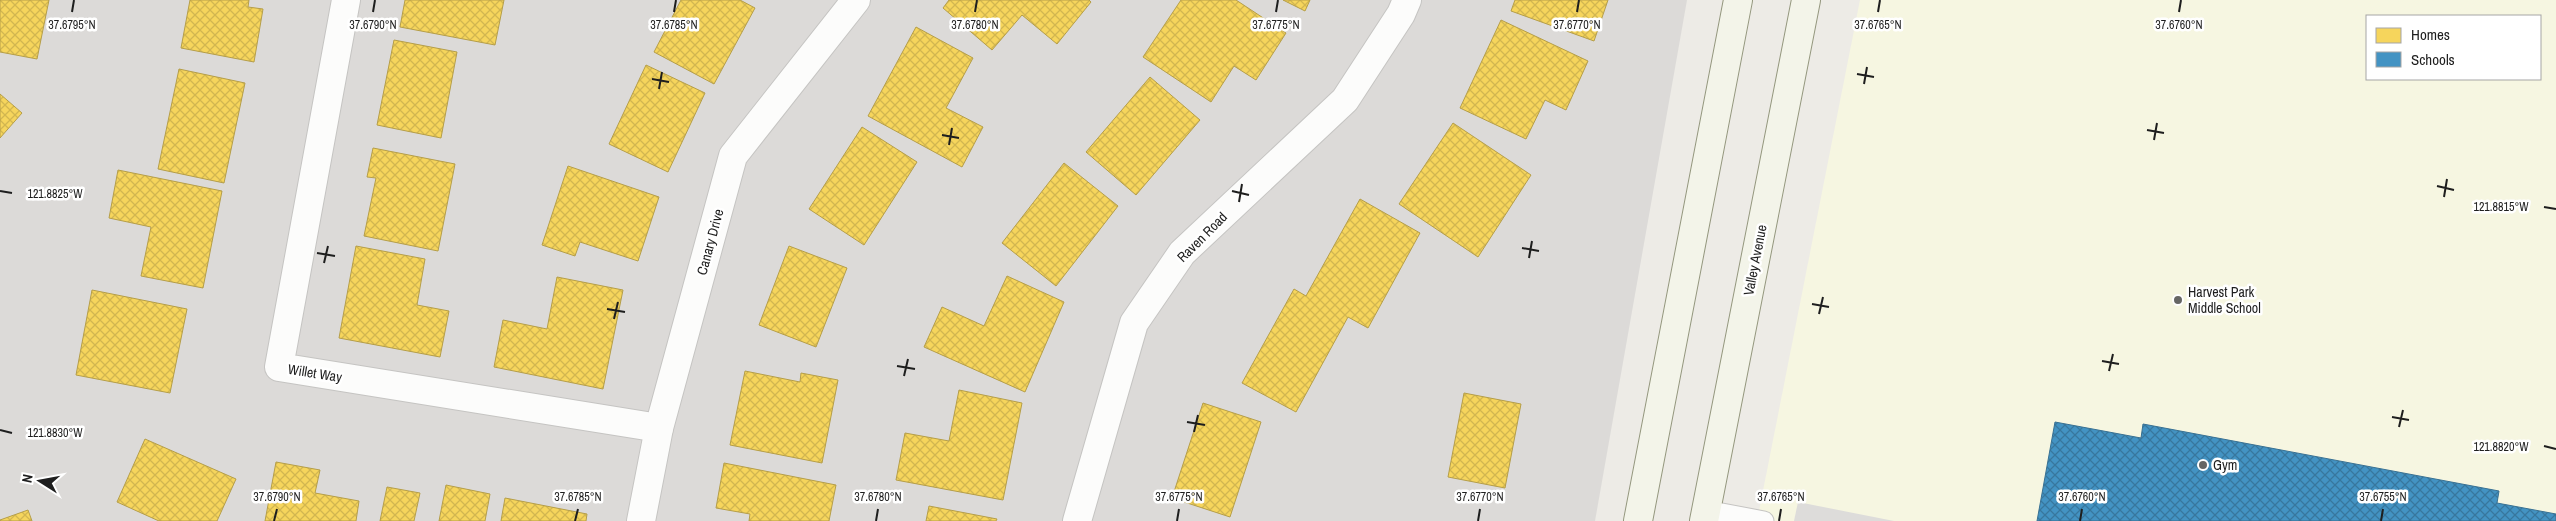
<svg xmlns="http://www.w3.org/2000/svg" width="2556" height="521" font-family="'Archivo Narrow',sans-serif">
	<defs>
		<pattern id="homes-cross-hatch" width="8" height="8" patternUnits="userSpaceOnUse" patternTransform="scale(1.25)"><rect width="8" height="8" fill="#f6d55c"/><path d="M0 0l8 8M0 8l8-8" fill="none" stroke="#d2b650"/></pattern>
		<pattern id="schools-cross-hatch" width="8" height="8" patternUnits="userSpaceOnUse" patternTransform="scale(1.25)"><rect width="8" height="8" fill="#4393c3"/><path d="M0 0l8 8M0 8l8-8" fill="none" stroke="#37779e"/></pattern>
	</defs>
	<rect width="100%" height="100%" fill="#edebe6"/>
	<polygon fill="#dcdad8" points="0,0 1687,0 1595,521 0,521"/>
	<path fill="#f6f6e1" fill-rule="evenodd" d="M1860 0H2556V521H1757ZM2367 16H2540V79H2367Z"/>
	<polygon fill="#dddcda" points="1798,502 1894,521 1794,521"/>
	<g fill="url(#homes-cross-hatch)" stroke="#b59e49">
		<polygon points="0,0 49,0 37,59 0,52"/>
		<polygon points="190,0 249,0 248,7 263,9 254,62 181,48"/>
		<polygon points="405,0 504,0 495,45 400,27"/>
		<polygon points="681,0 740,0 755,8 714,84 654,52"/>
		<polygon points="949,0 1089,0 1091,2 1057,44 1022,15 992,50 943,8"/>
		<polygon points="1181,0 1236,0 1286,33 1256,80 1234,66 1211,102 1143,57"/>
		<polygon points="1283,0 1310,0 1305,11"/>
		<polygon points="1515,0 1608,0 1594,41 1511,11"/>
		<polygon points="1501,20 1588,61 1566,110 1545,100 1526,139 1460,108"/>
		<polygon points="916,27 973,58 946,108 983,127 962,167 868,116"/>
		<polygon points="394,40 457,52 441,138 377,125"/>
		<polygon points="646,65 705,93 668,172 609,144"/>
		<polygon points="179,69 245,83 224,183 158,169"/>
		<polygon points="1150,77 1200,120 1136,195 1086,152"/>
		<polygon points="0,94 22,113 0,138"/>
		<polygon points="1453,123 1531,175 1478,257 1399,204"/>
		<polygon points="862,127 917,162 864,245 809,209"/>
		<polygon points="373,148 455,164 438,251 364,236 376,178 367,177"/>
		<polygon points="1064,163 1118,206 1056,286 1002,243"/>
		<polygon points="568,166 659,197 638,261 580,242 575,256 542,245"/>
		<polygon points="118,170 222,191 203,288 141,276 151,227 109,218"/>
		<polygon points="1360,199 1420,233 1368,328 1348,317 1296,412 1242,383 1294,289 1306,296"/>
		<polygon points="356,246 425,259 417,305 449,311 440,357 339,338"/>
		<polygon points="789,246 847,268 816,347 759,325"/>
		<polygon points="1007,276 1064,302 1025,392 924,347 942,307 984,326"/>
		<polygon points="557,277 623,290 603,389 494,367 503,320 547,329"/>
		<polygon points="92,290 187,309 170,393 76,375"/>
		<polygon points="745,371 800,382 801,373 838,380 822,463 730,445"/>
		<polygon points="959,390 1022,403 1003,500 896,480 905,433 949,441"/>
		<polygon points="1464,393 1521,404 1505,488 1448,477"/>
		<polygon points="1203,403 1261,422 1230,517 1172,498"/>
		<polygon points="145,439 236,479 217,521 159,521 117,502"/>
		<polygon points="276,462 320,470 315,493 359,501 356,521 265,521"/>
		<polygon points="724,463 836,485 829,521 749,521 750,514 716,508"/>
		<polygon points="446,485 490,494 485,521 439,521"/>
		<polygon points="387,487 420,493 414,521 380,521"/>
		<polygon points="505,498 587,514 586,521 501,521"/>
		<polygon points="929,506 997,519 996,521 926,521"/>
		<polygon points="28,510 32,521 0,521 0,520"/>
	</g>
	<polygon fill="url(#schools-cross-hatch)" stroke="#387092" points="2055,422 2141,438 2143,424 2499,491 2497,503 2556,514 2556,521 2037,521"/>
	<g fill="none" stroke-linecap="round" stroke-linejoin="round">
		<g stroke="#c5c4c2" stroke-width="21">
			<polyline id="lane" points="1706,510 1764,521"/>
		</g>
		<g stroke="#c5c4c2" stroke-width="30">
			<g id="street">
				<polyline points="346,0 279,367 659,428"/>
				<polyline points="641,521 659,428 733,156 856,0"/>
				<polyline points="1077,521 1134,323 1182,253 1345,100 1401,14 1407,0"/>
			</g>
		</g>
		<g stroke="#94977e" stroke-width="30">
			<g id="secondary">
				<polyline points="1638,521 1738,0"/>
				<polyline points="1704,521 1806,0"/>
			</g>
		</g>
		<use href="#lane" stroke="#fcfcfb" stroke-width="19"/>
		<use href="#street" stroke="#fcfcfb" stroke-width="28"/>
		<use href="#secondary" stroke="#f3f4e9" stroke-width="28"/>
	</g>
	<path fill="none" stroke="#1e1e1e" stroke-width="2" d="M72 12 74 0M373 12 375 0M674 12 676 0M975 12 977 0M1276 12 1278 0M1577 12 1579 0M1878 12 1880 0M2179 12 2181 0M1857 74 1874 77M652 79 669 82M1864 84 1867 67M659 89 662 72M2147 130 2164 133M942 135 959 138M2154 140 2157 123M949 145 952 128M2437 186 2454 190M0 191 12 193M1232 191 1249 195M2444 197 2447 179M1239 202 1242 184M2544 207 2556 209M1522 248 1539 251M317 253 335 256M1529 258 1532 241M324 263 328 246M1812 304 1829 307M607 309 625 312M1819 314 1823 297M614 319 618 302M2102 361 2119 364M897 366 915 369M2109 371 2113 354M904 376 908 359M2392 417 2409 420M1187 422 1205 425M2399 427 2403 410M0 430 12 433M1194 432 1198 415M2544 446 2556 449M274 521 277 509M575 521 578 509M876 521 878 509M1177 521 1179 509M1478 521 1480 509M1779 521 1781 509M2080 521 2082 509M2381 521 2383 509"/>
	<g fill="#666664" stroke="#fff" stroke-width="2">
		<circle cx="2178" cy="300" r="5"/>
		<circle cx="2203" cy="465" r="5"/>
	</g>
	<g text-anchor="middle" stroke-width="5" stroke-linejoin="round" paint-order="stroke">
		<g font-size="14" fill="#1e1e1e" stroke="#fff">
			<text transform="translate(1202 237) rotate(-45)" y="5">Raven Road</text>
			<text transform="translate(710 242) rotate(-75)" y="5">Canary Drive</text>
			<text transform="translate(1755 260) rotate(-79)" y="5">Valley Avenue</text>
			<text transform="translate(315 373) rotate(9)" y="5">Willet Way</text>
		</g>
		<g font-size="14" fill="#1e1e1e" stroke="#fff" text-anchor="start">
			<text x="2188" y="297">Harvest Park<tspan x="2188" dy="16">Middle School</tspan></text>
			<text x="2213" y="470">Gym</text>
		</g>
	</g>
	<g font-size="12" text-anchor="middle" fill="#1e1e1e" stroke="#fff" stroke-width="5" stroke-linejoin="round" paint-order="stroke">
		<text x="72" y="29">37.6795°N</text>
		<text x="373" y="29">37.6790°N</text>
		<text x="674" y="29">37.6785°N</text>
		<text x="975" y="29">37.6780°N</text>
		<text x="1276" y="29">37.6775°N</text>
		<text x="1577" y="29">37.6770°N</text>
		<text x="1878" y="29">37.6765°N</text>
		<text x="2179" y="29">37.6760°N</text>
		<text x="55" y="198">121.8825°W</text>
		<text x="2501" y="211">121.8815°W</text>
		<text x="55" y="437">121.8830°W</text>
		<text x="2501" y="451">121.8820°W</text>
		<text x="277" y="501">37.6790°N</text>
		<text x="578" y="501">37.6785°N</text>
		<text x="878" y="501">37.6780°N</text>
		<text x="1179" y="501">37.6775°N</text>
		<text x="1480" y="501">37.6770°N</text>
		<text x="1781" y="501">37.6765°N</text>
		<text x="2082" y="501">37.6760°N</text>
		<text x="2383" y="501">37.6755°N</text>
	</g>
	<rect x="2366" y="15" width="175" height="65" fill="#ffffff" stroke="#a5a5a5"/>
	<rect x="2376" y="28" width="25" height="15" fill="#f6d55c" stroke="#a5a5a5"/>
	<text x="2411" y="40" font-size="15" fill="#1e1e1e">Homes</text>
	<rect x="2376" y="52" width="25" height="15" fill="#4393c3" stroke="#a5a5a5"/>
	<text x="2411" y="65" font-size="15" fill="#1e1e1e">Schools</text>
	<g transform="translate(40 481) rotate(281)" stroke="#ffffff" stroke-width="4" paint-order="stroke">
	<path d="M0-4L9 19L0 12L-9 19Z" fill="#1e1e1e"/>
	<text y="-8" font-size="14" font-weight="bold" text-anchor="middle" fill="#1e1e1e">N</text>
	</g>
</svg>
